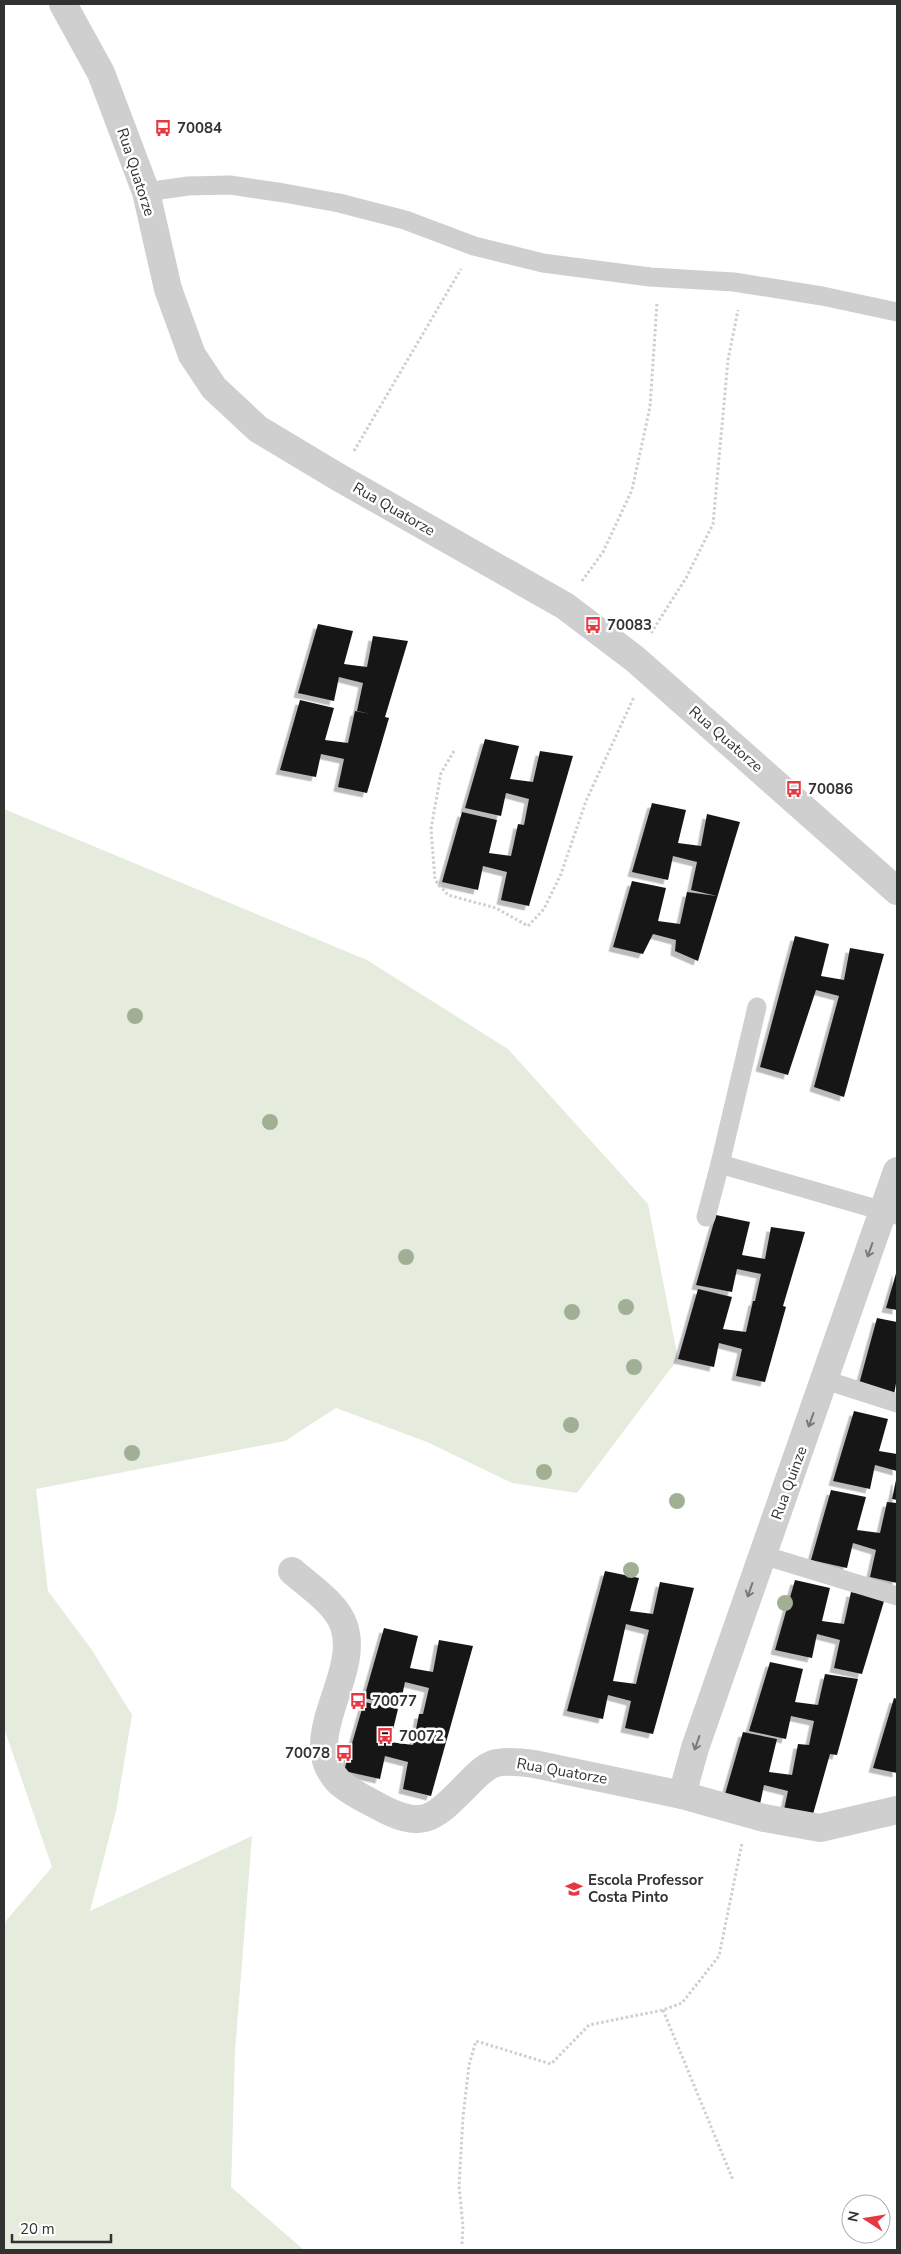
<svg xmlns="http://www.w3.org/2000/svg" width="901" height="2254" font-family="'Nunito Sans',sans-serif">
	<defs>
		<filter id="shadow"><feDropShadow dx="-4.5" dy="4.5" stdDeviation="0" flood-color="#0004"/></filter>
	</defs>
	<rect width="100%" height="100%" fill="#fff"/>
	<polygon fill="#e5ecde" points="4,809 367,960 508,1049 648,1204 678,1359 577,1493 512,1483 427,1442 336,1408 285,1441 36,1489 48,1591 92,1650 132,1715 116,1811 90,1911 252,1836 235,2052 231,2187 304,2250 4,2250 4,1923 52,1867 4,1728"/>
	<g fill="#191919" fill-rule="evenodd" filter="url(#shadow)">
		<polygon points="318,624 353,631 344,664 367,667 373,636 408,641 385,717 389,718 367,793 338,787 344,759 321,754 316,777 280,770 300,700 334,708 325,740 348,743 355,711 371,714 357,711 363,683 339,677 334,701 298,693"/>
		<polygon points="485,739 519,746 510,779 533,782 540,751 573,756 529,906 501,900 507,872 483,866 478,890 442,882 462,812 497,820 489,853 511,856 518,824 524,825 529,799 506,793 501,816 465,808"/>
		<polygon points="652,803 686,810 678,843 701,846 707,814 740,822 698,961 675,951 676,940 653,934 643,954 613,947 632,881 666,888 658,921 680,924 687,892 717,896 691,890 697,862 673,856 668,880 632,872"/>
		<polygon points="795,936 829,944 821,976 844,980 850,948 884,954 844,1097 814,1087 839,996 816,990 788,1075 760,1067"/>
		<polygon points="716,1215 750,1222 742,1255 765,1259 771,1227 805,1232 783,1306 786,1307 765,1382 736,1376 742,1349 719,1343 714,1367 678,1359 698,1289 732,1297 723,1329 746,1332 753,1301 755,1301 761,1274 737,1269 732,1292 696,1285"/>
		<polygon points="897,1270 897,1310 886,1308"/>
		<polygon points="877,1318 897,1322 897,1378 894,1395 858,1388"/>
		<polygon points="854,1411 888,1419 879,1451 897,1454 897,1471 875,1465 870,1489 833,1481"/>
		<polygon points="896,1480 897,1480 897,1500 892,1499"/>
		<polygon points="831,1490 866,1497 857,1530 880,1533 887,1502 897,1503 897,1583 870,1577 876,1550 853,1543 847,1568 811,1560"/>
		<path d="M605 1571 639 1578 630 1611 653 1614 660 1582 694 1588 653 1734 625 1728 631 1701 608 1695 603 1719 567 1711ZM626 1624 649 1630 636 1684 613 1681Z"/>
		<polygon points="795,1580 830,1588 822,1621 844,1624 851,1592 885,1598 862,1674 834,1668 840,1640 817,1634 812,1658 775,1650"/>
		<polygon points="384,1628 418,1636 410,1668 433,1672 439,1640 473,1646 431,1796 403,1789 408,1762 385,1756 380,1779 344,1771 364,1702 398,1709 390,1742 413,1745 419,1714 423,1714 429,1688 405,1682 400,1706 364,1698"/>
		<polygon points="770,1662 803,1669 795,1702 818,1705 825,1674 858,1679 837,1755 830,1754 810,1825 782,1819 788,1791 764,1785 759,1809 723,1801 743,1732 777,1739 769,1772 792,1775 798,1744 809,1745 814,1721 791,1716 786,1739 749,1731"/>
		<polygon points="894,1698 897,1699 897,1773 873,1768"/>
	</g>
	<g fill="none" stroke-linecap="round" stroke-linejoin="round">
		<g stroke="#cfcfcf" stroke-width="3" stroke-dasharray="2.5 2.5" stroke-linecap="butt">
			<polyline points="354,451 461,269"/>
			<polyline points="582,581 603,552 632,490 650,407 657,303"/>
			<polyline points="651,633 686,578 713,524 728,360 738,310"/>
			<polyline points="454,751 441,773 431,829 435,880 448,895 496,908 528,926 544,909 561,874 586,801 634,697"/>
			<polyline points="663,2010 733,2180"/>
			<polyline points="462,2244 463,2226 459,2186 463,2117 469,2065 476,2041 551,2064 589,2025 663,2010 682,2003 719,1956 742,1843"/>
		</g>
		<g stroke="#cfcfcf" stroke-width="19">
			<polyline points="146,192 188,186 230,185 284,193 339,203 405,220 474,246 543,263 650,277 734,282 822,296 897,312"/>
			<polyline points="720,1164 757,1007"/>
			<polyline points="706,1217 720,1164 897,1215"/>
			<polyline points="825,1380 897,1403"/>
			<polyline points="763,1555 897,1596"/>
		</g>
		<g stroke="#cfcfcf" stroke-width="28">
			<polyline points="63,4 101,73 146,192 168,289 192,355 214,388 258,429 338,477 565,606 635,659 897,891"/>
			<path d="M292 1571C309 1586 337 1604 344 1626 361 1676 297 1738 338 1781 348 1791 363 1798 376 1805 424 1832 434 1818 469 1783 476 1776 483 1768 493 1764 505 1760 521 1762 534 1764L682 1795 764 1818 820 1828 897 1810"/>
			<polyline points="682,1795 695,1748 897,1171"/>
		</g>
	</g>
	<g fill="#a1b095">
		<circle cx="135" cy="1016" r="8"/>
		<circle cx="270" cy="1122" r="8"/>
		<circle cx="406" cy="1257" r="8"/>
		<circle cx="626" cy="1307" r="8"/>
		<circle cx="572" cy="1312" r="8"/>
		<circle cx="634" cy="1367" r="8"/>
		<circle cx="571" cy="1425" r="8"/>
		<circle cx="132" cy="1453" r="8"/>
		<circle cx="544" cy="1472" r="8"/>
		<circle cx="677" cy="1501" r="8"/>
		<circle cx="631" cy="1570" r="8"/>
		<circle cx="785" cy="1603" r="8"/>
	</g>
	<defs><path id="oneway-shaft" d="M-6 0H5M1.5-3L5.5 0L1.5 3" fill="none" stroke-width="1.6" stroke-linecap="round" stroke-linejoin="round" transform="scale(1.25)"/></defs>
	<g stroke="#797979">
		<use href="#oneway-shaft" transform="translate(870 1250) rotate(109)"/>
		<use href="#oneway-shaft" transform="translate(811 1420) rotate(110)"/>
		<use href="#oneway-shaft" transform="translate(750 1590) rotate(109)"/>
		<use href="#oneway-shaft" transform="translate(697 1743) rotate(109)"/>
	</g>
	<defs>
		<g id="bus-bare" transform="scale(1.35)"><path d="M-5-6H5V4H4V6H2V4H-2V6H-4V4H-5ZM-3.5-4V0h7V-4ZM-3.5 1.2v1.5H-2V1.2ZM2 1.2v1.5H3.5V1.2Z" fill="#e73740" stroke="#fff" stroke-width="2.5" paint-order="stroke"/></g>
		<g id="school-bare" transform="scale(1.35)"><path d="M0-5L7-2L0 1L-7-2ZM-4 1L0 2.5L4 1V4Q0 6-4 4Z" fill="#e73740" stroke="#fff" stroke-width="2.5" paint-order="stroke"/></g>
	</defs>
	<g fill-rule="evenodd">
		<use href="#bus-bare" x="163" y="128"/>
		<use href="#bus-bare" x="593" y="625"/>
		<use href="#bus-bare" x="794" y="789"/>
		<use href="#bus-bare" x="358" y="1701"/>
		<use href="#bus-bare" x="385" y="1736"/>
		<use href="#bus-bare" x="344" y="1753"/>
		<use href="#school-bare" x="574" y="1889"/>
	</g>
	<g text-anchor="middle" stroke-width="5" stroke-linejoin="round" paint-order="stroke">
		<g font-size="15" font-weight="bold" fill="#323232" stroke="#fff" text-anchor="start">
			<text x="177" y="133">70084</text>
			<text x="607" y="630">70083</text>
			<text x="808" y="794">70086</text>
			<text x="372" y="1706">70077</text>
			<text x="399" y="1741">70072</text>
			<text x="330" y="1758" text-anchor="end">70078</text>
			<text x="588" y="1885">Escola Professor<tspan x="588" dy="17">Costa Pinto</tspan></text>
		</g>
		<g font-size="15" fill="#323232" stroke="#fff">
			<text transform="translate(136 172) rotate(72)" y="5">Rua Quatorze</text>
			<text transform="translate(394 509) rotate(30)" y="5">Rua Quatorze</text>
			<text transform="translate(726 739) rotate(41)" y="5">Rua Quatorze</text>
			<text transform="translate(789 1483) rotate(-70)" y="5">Rua Quinze</text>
			<text transform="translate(562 1771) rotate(10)" y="5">Rua Quatorze</text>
		</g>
	</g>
	<rect width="901" height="2254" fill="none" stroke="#323232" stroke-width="10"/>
	<g transform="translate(866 2219) rotate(282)"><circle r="24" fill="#ffffff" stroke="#adadad"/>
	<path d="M0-4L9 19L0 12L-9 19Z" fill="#e73740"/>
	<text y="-8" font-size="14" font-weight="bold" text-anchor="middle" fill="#323232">N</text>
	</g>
	<path d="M12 2234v8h99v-8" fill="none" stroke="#323232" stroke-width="2.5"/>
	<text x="20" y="2234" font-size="15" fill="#323232" stroke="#ffffff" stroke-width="4" paint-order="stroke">20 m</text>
</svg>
